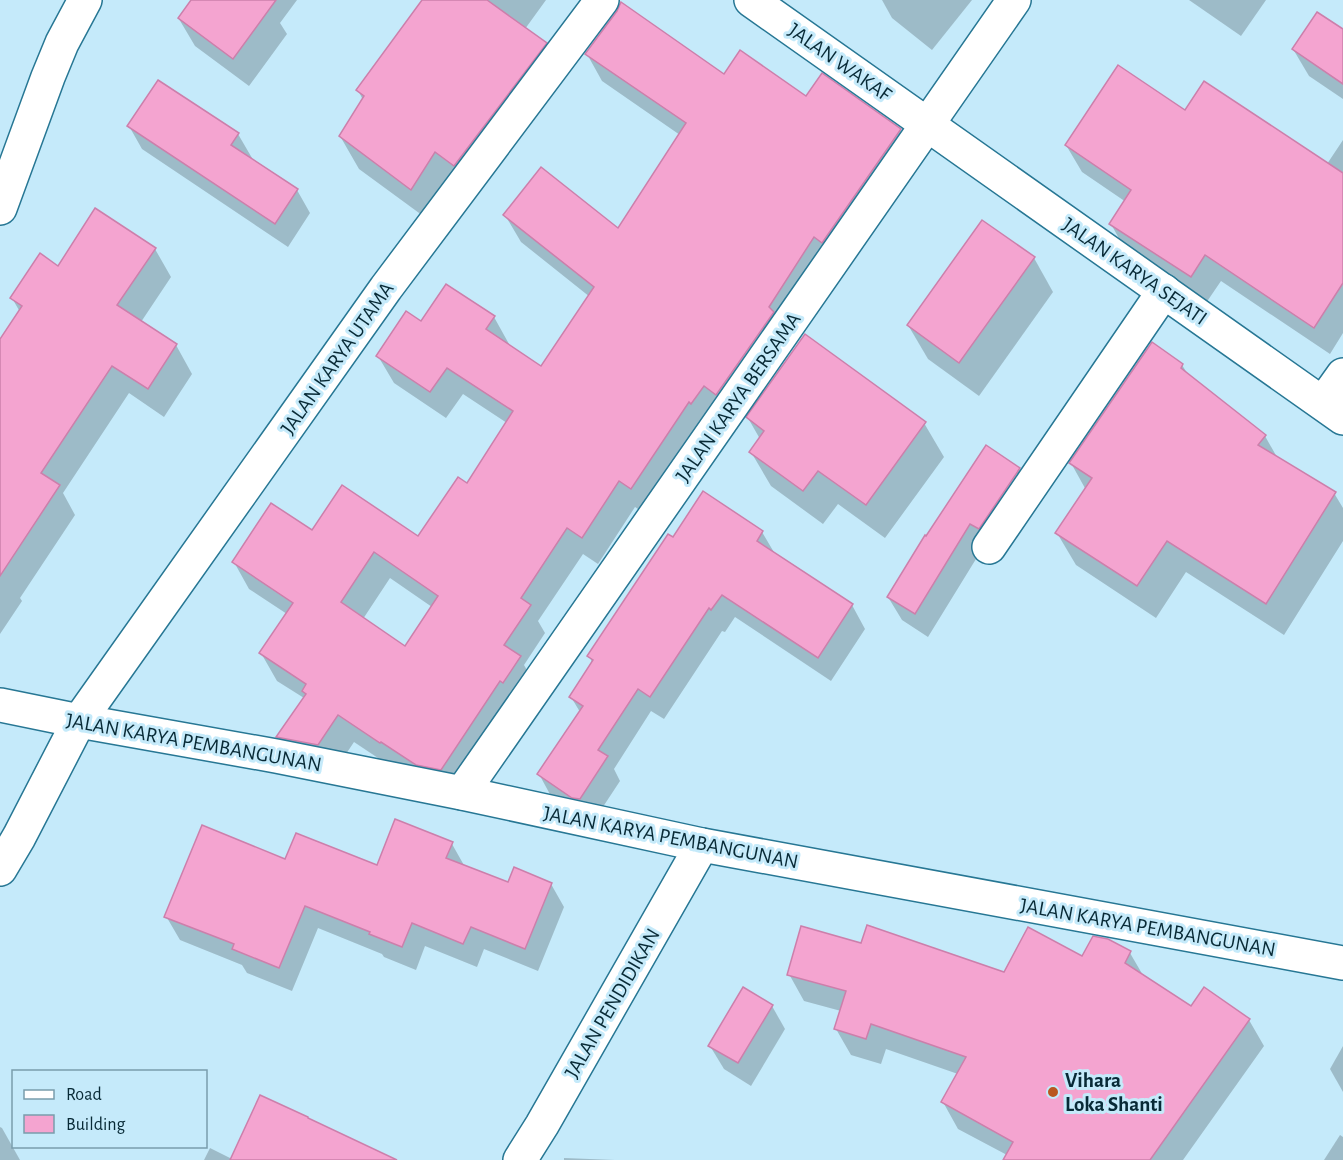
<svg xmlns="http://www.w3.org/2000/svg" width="1343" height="1160" font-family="'Alegreya Sans',sans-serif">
	<rect width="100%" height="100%" fill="#c5eafa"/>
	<g fill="#0003" fill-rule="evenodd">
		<polygon points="193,0 297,0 280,23 287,34 249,86 195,46 179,19"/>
		<polygon points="424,0 546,0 525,29 545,44 564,76 430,221 359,169 340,136 363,100 358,90"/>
		<polygon points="882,0 972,0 932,50 892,18"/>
		<polygon points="1189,0 1266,0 1241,36"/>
		<polygon points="1343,31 1343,99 1309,76 1293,49"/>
		<path d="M587 54 725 76 807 98 900 130 916 157 647 515 635 507 598 564 583 554 538 621 545 633 524 665 535 684 456 796 396 770 354 742 334 772 294 764 278 737 304 698 277 681 261 653 287 614 249 589 234 562 312 532 419 538 467 485 507 423 463 394 446 418 394 383 378 356 422 323 494 317 509 344 508 345 542 368 590 297 521 242 505 215 618 231 680 135 602 81ZM390 578 432 607 405 648 363 619Z"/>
		<polygon points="158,82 238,134 252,158 250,159 297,190 310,213 288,247 142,149 129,126"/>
		<polygon points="1185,112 1327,164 1343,140 1343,333 1330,354 1221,281 1206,303 1126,251 1111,224 1126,202 1082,172 1066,145"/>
		<polygon points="155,249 171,277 141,322 176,345 192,374 164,417 129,393 63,493 75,515 20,598 22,601 0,634 0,342 20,312 12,298 58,268"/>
		<polygon points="1034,258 1053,292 979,396 928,359 908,325"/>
		<polygon points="1182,365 1189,376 1265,436 1278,459 1334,493 1343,508 1343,541 1284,635 1186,572 1156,618 1076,565 1057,533 1086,490 1071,463"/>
		<polygon points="748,418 924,423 944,457 885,538 838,504 823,524 771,486 751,452 760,439"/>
		<polygon points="1019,469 1033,492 984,546 928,637 902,620 888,597"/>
		<polygon points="762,532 775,554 852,605 865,629 831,681 735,617 725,632 722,631 664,719 651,711 614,769 620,781 593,822 552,798 539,774 580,712 571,697 593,664 589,656 673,539"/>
		<polygon points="452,844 465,867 509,884 551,884 564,907 538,971 484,949 477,967 425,946 416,970 384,957 382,954 318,928 292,991 247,973 242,965 180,940 166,916 286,861 378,867"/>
		<polygon points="862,945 1004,974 1082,959 1130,953 1144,977 1191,1008 1249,1020 1264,1046 1183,1160 1005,1160 1007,1155 958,1129 943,1102 958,1074 886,1049 881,1064 851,1055 836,1029 841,1011 804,1001 789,974"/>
		<polygon points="772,1006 785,1029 751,1086 724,1069 710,1046"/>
		<polygon points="1343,1046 1343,1092 1330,1069"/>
		<polygon points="0,1127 2,1128 20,1160 0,1160"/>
		<polygon points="1340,1135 1343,1137 1343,1160 1324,1160"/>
		<polygon points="210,1148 232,1159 378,1160 204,1160"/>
		<polygon points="564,1158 615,1160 564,1160"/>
	</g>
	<g fill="#f4a4d0" stroke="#cc7fab" stroke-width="1.5" fill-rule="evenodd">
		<polygon points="191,0 276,0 233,59 178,18"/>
		<polygon points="422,0 487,0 547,43 454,166 435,152 411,190 339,136 364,96 356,90"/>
		<path d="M621 2 724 74 740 50 806 96 822 73 901 129 822 243 814 237 769 307 774 312 716 395 704 386 691 404 689 402 631 489 619 481 582 538 567 528 521 598 531 605 504 645 521 656 503 683 500 681 441 770 416 765 381 742 380 743 338 715 318 745 276 737 306 694 302 691 306 684 259 653 293 603 232 562 271 503 312 530 342 485 418 536 458 477 467 483 513 411 447 368 430 392 376 356 406 311 421 321 446 284 495 316 486 329 541 366 594 287 503 215 541 167 618 228 686 123 585 54 617 11ZM374 552 438 596 405 646 341 602Z"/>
		<polygon points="1317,12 1343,29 1343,84 1292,49"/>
		<polygon points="1118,65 1185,110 1204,81 1343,173 1343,283 1314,328 1205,255 1191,277 1109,224 1131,190 1065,145"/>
		<polygon points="158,80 239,133 231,145 298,189 275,224 127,126"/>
		<polygon points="95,208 156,248 117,305 177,344 148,389 112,366 41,473 60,485 0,576 0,339 22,306 10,298 40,253 58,266"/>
		<polygon points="982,220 1035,257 959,363 907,325"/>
		<polygon points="805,334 926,422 866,505 818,471 803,491 749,452 764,431 746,417"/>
		<polygon points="1152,342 1183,364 1181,368 1266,435 1258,445 1336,492 1266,604 1167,541 1137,586 1055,533 1092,478 1069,463"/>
		<polygon points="986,445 1020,468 979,529 970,524 915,614 887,597 925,535 926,536"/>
		<polygon points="703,491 763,531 757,541 853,604 818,658 722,595 711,610 709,608 650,697 638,689 598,750 608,756 580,799 572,798 537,774 583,706 569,697 593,660 587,656 668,534 673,537"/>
		<polygon points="395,819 453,842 446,858 508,882 514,867 552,883 525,949 471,927 463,944 412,923 402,947 369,934 370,932 305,906 279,968 232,949 234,944 164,917 202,825 285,859 296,833 377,865"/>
		<polygon points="867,925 1004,972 1028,927 1082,956 1093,936 1108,939 1131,951 1125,963 1191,1006 1204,987 1250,1019 1150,1160 1003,1160 1013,1142 941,1102 966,1057 871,1024 866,1039 834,1029 846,991 787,975 801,926 861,943"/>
		<polygon points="743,987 773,1005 738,1063 708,1046"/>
		<polygon points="260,1095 308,1117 308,1118 397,1160 230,1160"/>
	</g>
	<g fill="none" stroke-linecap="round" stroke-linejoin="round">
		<g stroke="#277794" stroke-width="36">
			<g id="minor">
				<polyline points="751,0 1343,418"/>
				<polyline points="0,208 48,77 62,43 85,0"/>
				<polyline points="1323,403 1343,375"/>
				<polyline points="989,547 1164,291"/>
				<polyline points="0,705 79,721 276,756 462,793 702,845 1343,963"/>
				<polyline points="462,793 1014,0"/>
				<polyline points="0,869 19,837 79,721 386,288 602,0"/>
				<polyline points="520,1160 542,1125 702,845"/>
			</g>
		</g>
		<use href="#minor" stroke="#fff" stroke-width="33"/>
	</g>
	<circle fill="#b9561f" stroke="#c5eafa" stroke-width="2" cx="1053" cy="1092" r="6"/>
	<g text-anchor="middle" stroke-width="6" stroke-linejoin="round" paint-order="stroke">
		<g font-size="21" fill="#082a36" stroke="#c5eafa">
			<text transform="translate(840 62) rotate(35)" y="7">JALAN WAKAF</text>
			<text transform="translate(1135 271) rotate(35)" y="7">JALAN KARYA SEJATI</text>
			<text transform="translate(337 358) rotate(-55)" y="7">JALAN KARYA UTAMA</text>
			<text transform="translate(738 397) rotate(-55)" y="7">JALAN KARYA BERSAMA</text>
			<text transform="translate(194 742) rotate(10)" y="7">JALAN KARYA PEMBANGUNAN</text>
			<text transform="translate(671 837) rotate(11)" y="7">JALAN KARYA PEMBANGUNAN</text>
			<text transform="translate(1148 927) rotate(10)" y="7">JALAN KARYA PEMBANGUNAN</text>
			<text transform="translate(612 1003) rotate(-60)" y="7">JALAN PENDIDIKAN</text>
		</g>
		<g font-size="21" font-weight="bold" fill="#082a36" stroke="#c5eafa" text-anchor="start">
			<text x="1065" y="1087">Vihara<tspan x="1065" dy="24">Loka Shanti</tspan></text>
		</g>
	</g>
	<rect x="12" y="1070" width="195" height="78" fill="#c5eafa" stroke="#799dac" stroke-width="1.5"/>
	<rect x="24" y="1090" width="30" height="9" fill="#ffffff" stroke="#799dac" stroke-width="1.5"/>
	<text x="66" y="1100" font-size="18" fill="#082a36">Road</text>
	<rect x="24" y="1115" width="30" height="18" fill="#f4a4d0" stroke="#799dac" stroke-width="1.5"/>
	<text x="66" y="1130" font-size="18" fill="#082a36">Building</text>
</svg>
